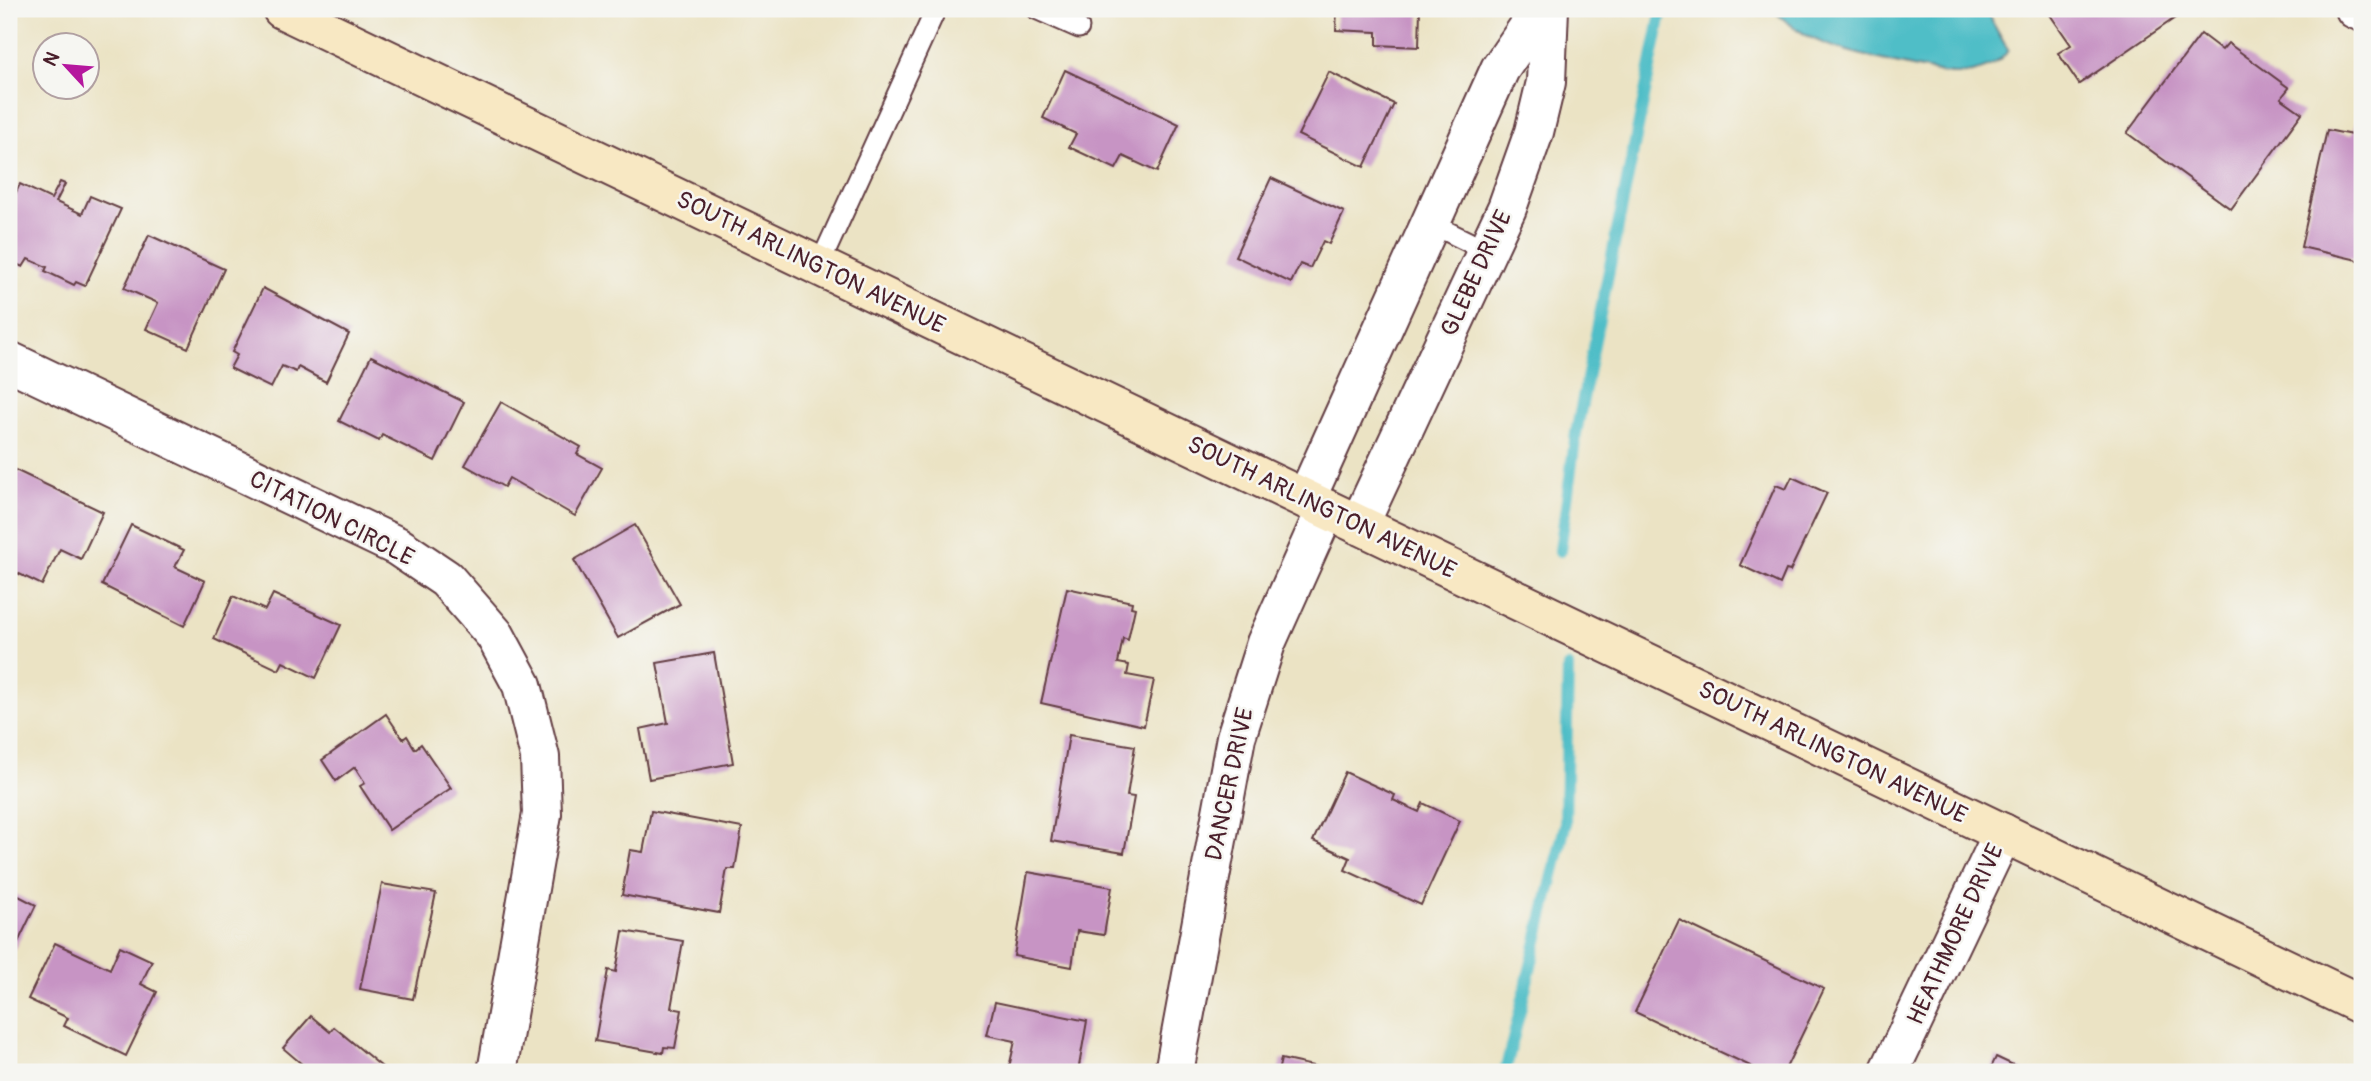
<svg xmlns="http://www.w3.org/2000/svg" width="2371" height="1081" font-family="Pangolin,sans-serif">
	<rect width="100%" height="100%" fill="#f6f6f2"/>
	<filter id="ink" filterUnits="userSpaceOnUse"><feTurbulence type="fractalNoise" baseFrequency=".0143" numOctaves="2"/><feDisplacementMap in="SourceGraphic" scale="14" xChannelSelector="R" yChannelSelector="G"/><feConvolveMatrix kernelMatrix="1 2 1 2 8 2 1 2 1" color-interpolation-filters="sRGB"/></filter>
	<filter id="wash" filterUnits="userSpaceOnUse"><feTurbulence type="fractalNoise" baseFrequency=".00686" numOctaves="4" result="noise"/><feDisplacementMap in="SourceGraphic" scale="28" xChannelSelector="R" yChannelSelector="G"/><feGaussianBlur stdDeviation="1.57" result="paint"/><feColorMatrix in="noise" values="0 0 0 0 0 0 0 0 0 0 0 0 0 0 0 0 0 1.4 0 .05"/><feComposite in="paint" operator="in"/></filter>
	<g filter="url(#wash)">
		<rect width="100%" height="100%" fill="#ebe3c4"/>
		<path fill="#50bec7" stroke="#4d6e79" stroke-width="2" d="M1772 9H1985L2008 50C2000 66 1975 73 1957 74 1938 75 1852 53 1831 46 1809 39 1788 24 1772 9Z"/>
		<g fill="none" stroke-linecap="round" stroke-linejoin="round">
			<g stroke="#50bec7" stroke-width="12">
				<polyline points="1560,551 1576,433 1662,9"/>
				<polyline points="1505,1072 1565,826 1568,667"/>
			</g>
		</g>
		<g id="blocks">
			<g fill="#c794c4">
				<polygon points="1337,9 1420,9 1419,47 1377,45 1377,32 1336,30"/>
				<polygon points="2046,9 2188,9 2079,84 2058,53 2071,45"/>
				<polygon points="2201,34 2222,50 2228,43 2289,88 2281,98 2302,113 2231,209 2127,133"/>
				<polygon points="1065,70 1179,124 1157,172 1123,156 1116,169 1069,147 1076,134 1043,118"/>
				<polygon points="1329,72 1394,104 1364,167 1298,135"/>
				<polygon points="2356,121 2362,122 2362,261 2301,247 2327,130 2352,135"/>
				<polygon points="1271,178 1344,212 1329,244 1323,241 1310,268 1300,264 1291,283 1235,256"/>
				<polygon points="60,182 65,184 56,202 82,214 90,196 121,209 85,286 76,282 74,285 45,271 47,267 28,259 23,267 9,261 9,207 20,184 51,199"/>
				<polygon points="149,235 224,269 188,348 146,329 158,303 124,288"/>
				<polygon points="263,288 349,334 326,382 298,367 296,372 282,366 271,388 230,368 237,355 232,352"/>
				<polygon points="371,356 464,402 435,461 382,435 379,441 339,421"/>
				<polygon points="501,402 581,447 577,454 602,468 575,516 509,478 504,487 465,465"/>
				<polygon points="9,467 103,512 81,559 60,549 42,585 9,569"/>
				<polygon points="1792,477 1827,493 1790,571 1786,570 1780,584 1740,565 1776,485 1786,489"/>
				<polygon points="131,525 184,550 175,567 205,581 184,626 102,585"/>
				<polygon points="635,525 680,604 618,638 574,560"/>
				<polygon points="1067,588 1132,602 1131,607 1135,608 1128,640 1123,638 1118,663 1129,665 1127,675 1154,680 1144,726 1041,703"/>
				<polygon points="273,594 341,625 316,678 283,662 279,670 214,639 233,596 265,610"/>
				<polygon points="714,653 733,763 649,779 640,729 668,723 657,663"/>
				<polygon points="386,714 403,739 407,736 415,749 421,744 451,788 389,830 360,786 365,783 355,767 336,781 322,760"/>
				<polygon points="1069,735 1135,746 1127,796 1134,797 1124,853 1051,841"/>
				<polygon points="1345,772 1395,795 1393,800 1419,812 1423,803 1460,821 1421,905 1345,870 1350,858 1313,841"/>
				<polygon points="651,811 742,828 735,869 727,869 719,913 622,895 630,850 643,852"/>
				<polygon points="1028,872 1112,887 1104,935 1077,931 1072,967 1014,956"/>
				<polygon points="382,884 436,893 413,999 360,989"/>
				<polygon points="9,891 36,905 9,961"/>
				<polygon points="1679,920 1824,989 1784,1072 1763,1072 1635,1012"/>
				<polygon points="623,931 683,941 671,1008 682,1010 675,1048 664,1047 663,1053 595,1041 608,970 616,972"/>
				<polygon points="55,943 110,969 120,946 152,961 141,984 157,992 126,1056 64,1026 68,1018 28,999"/>
				<polygon points="995,1002 1087,1021 1078,1072 1008,1072 1015,1041 987,1035"/>
				<polygon points="311,1016 330,1032 334,1027 388,1072 296,1072 303,1065 283,1048"/>
				<polygon points="1996,1057 2028,1072 1989,1072"/>
				<polygon points="1281,1059 1327,1069 1327,1072 1278,1072"/>
			</g>
		</g>
	</g>
	<g filter="url(#ink)">
		<use href="#blocks" fill-opacity="0" stroke="#623c42" stroke-width="2"/>
		<g fill="none" stroke-linecap="round" stroke-linejoin="round">
			<g stroke="#623c42" stroke-width="23">
				<g id="lane">
					<polyline points="1036,9 1079,28"/>
					<polyline points="1432,224 1487,251"/>
					<polyline points="819,266 936,9"/>
				</g>
			</g>
			<g stroke="#623c42" stroke-width="42">
				<g id="street">
					<polyline points="2355,9 2362,12"/>
					<polyline points="9,361 397,546 446,579 495,635 522,685 540,757 542,814 497,1072"/>
					<polyline points="1306,499 1500,69 1541,9"/>
					<polyline points="1359,525 1507,208 1534,132 1546,82 1549,9"/>
					<polyline points="1174,1072 1236,737 1266,643 1326,509"/>
					<polyline points="1889,1072 2003,833"/>
				</g>
			</g>
			<g stroke="#623c42" stroke-width="42">
				<polyline id="secondary" points="282,9 2362,1005"/>
			</g>
			<use href="#lane" stroke="#fff" stroke-width="19"/>
			<use href="#street" stroke="#fff" stroke-width="38"/>
			<use href="#secondary" stroke="#f8e8c3" stroke-width="38"/>
		</g>
	</g>
	<g text-anchor="middle" stroke-width="5" stroke-linejoin="round" paint-order="stroke">
		<g font-size="24" fill="#4a1f2b" stroke="#f6f6f2">
			<text transform="translate(811 262) rotate(26)" y="8">SOUTH ARLINGTON AVENUE</text>
			<text transform="translate(1476 273) rotate(-65)" y="8">GLEBE DRIVE</text>
			<text transform="translate(1322 507) rotate(26)" y="8">SOUTH ARLINGTON AVENUE</text>
			<text transform="translate(332 518) rotate(27)" y="8">CITATION CIRCLE</text>
			<text transform="translate(1833 752) rotate(26)" y="8">SOUTH ARLINGTON AVENUE</text>
			<text transform="translate(1229 784) rotate(-78)" y="8">DANCER DRIVE</text>
			<text transform="translate(1955 934) rotate(-65)" y="8">HEATHMORE DRIVE</text>
		</g>
	</g>
	<rect width="2371" height="1081" fill="none" stroke="#f6f6f2" stroke-width="35"/>
	<g transform="translate(66 66) rotate(296)"><circle r="33" fill="#f6f6f2" stroke="#b1a0a2" stroke-width="2"/>
	<path d="M0-5L12 26L0 18L-12 26Z" fill="#b5179e"/>
	<text y="-10" font-size="19" font-weight="bold" text-anchor="middle" fill="#4a1f2b">N</text>
	</g>
</svg>
